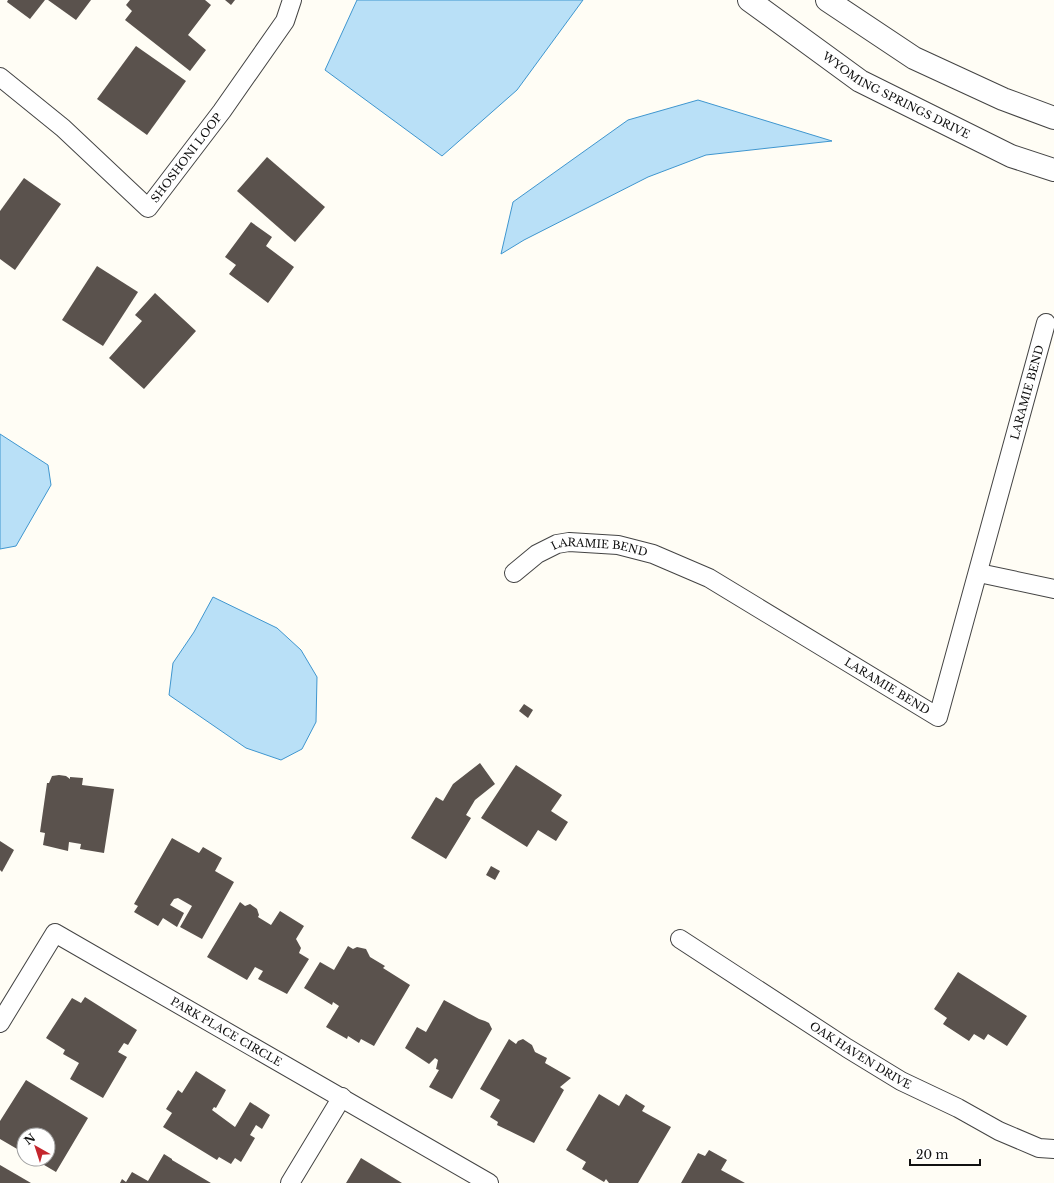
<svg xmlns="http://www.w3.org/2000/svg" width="1054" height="1183" font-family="'Libre Baskerville',serif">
	<rect width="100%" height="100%" fill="#fffdf5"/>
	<g fill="#b9e0f7" stroke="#3f96cf">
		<polygon points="357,0 583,0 517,90 442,156 325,70"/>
		<polygon points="698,100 832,141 706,155 648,177 524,240 501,254 513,202 628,120"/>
		<polygon points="0,434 48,465 51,485 16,546 0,549"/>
		<polygon points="213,597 277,628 301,650 317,677 316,722 302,749 281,760 246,748 169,695 173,663 194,632"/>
	</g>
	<g fill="#5a524d">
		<polygon points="8,0 45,0 30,19 7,2"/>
		<polygon points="48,0 91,0 76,20"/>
		<polygon points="130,0 205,0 211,5 188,35 206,50 190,71 125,20 132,11 126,5"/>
		<polygon points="225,0 235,0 231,5"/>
		<polygon points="136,46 186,81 147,135 97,99"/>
		<polygon points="267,157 325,207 295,242 237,191"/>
		<polygon points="24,178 61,204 15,270 0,259 0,211"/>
		<polygon points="251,222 272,237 266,246 294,267 268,303 229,274 236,265 225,257"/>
		<polygon points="97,266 138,292 103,346 62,320"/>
		<polygon points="155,293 196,331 144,389 109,358 142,321 135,315"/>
		<polygon points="524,704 533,710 528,718 519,711"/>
		<polygon points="480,763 495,784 475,800 466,815 471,818 446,859 411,838 436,797 443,801 453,784"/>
		<polygon points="516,765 562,795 551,811 568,822 556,841 538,830 527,847 481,818"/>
		<polygon points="59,775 66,776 70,779 70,777 83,778 82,785 114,789 104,853 80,849 81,844 69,842 68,851 43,845 45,833 40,832 47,783 49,783 52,776"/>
		<polygon points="172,838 199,853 203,847 222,858 215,871 234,882 202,939 180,927 192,906 178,898 174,899 170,905 184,913 177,927 163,918 158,926 134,912 138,906 134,904"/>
		<polygon points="0,841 14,850 2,872 0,870"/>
		<polygon points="491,866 500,871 495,880 486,875"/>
		<polygon points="240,902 245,906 250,904 257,909 259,915 258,917 271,925 280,911 304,926 296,939 301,948 299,953 309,959 287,994 258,979 263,971 255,967 247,980 207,957"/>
		<polygon points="348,946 353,949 357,947 366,949 370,957 385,966 383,968 410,985 374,1046 361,1039 359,1043 348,1036 347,1039 326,1027 339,1006 333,1002 332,1005 304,988 320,962 334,970"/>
		<polygon points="958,972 1027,1016 1007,1046 988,1034 984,1040 974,1034 969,1041 943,1024 947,1018 934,1009"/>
		<polygon points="85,997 137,1030 128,1045 124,1043 118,1052 127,1057 103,1098 70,1079 79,1063 63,1054 65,1050 46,1038 72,998 81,1003"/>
		<polygon points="444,1000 479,1019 485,1021 489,1023 492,1029 452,1099 429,1087 439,1070 436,1069 438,1060 435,1058 429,1064 405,1048 417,1027 426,1032"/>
		<polygon points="509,1039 516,1044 518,1041 523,1039 532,1045 535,1052 547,1058 545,1063 571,1078 560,1087 564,1090 534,1143 497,1125 498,1122 490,1117 500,1100 480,1089"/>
		<polygon points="196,1071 226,1090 216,1108 214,1107 212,1110 235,1127 250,1102 270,1115 262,1129 256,1125 250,1135 255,1138 241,1162 235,1158 231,1164 219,1157 217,1160 163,1127 172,1113 166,1109 178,1090 182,1093"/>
		<polygon points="26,1080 88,1118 56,1172 34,1159 48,1159 48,1135 24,1135 24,1153 0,1139 0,1121"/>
		<polygon points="599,1094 619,1106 626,1094 645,1106 642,1111 671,1127 638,1183 609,1183 606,1179 604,1182 582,1169 586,1162 566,1150"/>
		<polygon points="709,1150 727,1160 721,1170 745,1183 681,1183 698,1153 705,1156"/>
		<polygon points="164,1154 172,1159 172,1160 211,1183 120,1183 122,1179 126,1182 132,1172 148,1181"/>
		<polygon points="361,1158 402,1183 346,1183"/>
		<polygon points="0,1165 31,1183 0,1183"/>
	</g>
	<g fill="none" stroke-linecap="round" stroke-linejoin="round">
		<g stroke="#444" stroke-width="20">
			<g id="minor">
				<path id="s1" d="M0 77 63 128 148 208 222 111 285 21 292 0"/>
				<path id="s2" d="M514 573 537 554 557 544 569 542 618 545 653 554 709 578 938 717 1046 323"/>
				<polyline points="979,573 1054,589"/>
				<path id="s3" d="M680 939 847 1048 901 1081 958 1108 999 1131 1039 1148 1054 1149"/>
				<path id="s4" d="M0 1023 55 933 489 1183"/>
				<polyline points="290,1183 342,1097"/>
			</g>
		</g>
		<g stroke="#444" stroke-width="24">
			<g id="tertiary">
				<path id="s5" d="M749 0 860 81 1011 156 1054 170"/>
				<polyline points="827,0 914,58 1003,99 1054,118"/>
			</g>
		</g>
		<use href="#minor" stroke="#fff" stroke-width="18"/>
		<use href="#tertiary" stroke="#fff" stroke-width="22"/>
	</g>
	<g text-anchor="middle" stroke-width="4" stroke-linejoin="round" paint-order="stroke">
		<g font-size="11" fill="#111" stroke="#fff">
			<text dy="4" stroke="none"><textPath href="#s5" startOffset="176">WYOMING SPRINGS DRIVE</textPath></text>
			<text dy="4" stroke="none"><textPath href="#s1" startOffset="261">SHOSHONI LOOP</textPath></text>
			<text dy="4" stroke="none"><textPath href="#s2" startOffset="815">LARAMIE BEND</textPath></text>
			<text dy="4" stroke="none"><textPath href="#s2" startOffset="95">LARAMIE BEND</textPath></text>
			<text dy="4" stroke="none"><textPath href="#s2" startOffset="419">LARAMIE BEND</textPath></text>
			<text dy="4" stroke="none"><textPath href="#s4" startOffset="303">PARK PLACE CIRCLE</textPath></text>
			<text dy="4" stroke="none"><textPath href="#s3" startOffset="215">OAK HAVEN DRIVE</textPath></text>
		</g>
	</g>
	<g transform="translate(36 1147) rotate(321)"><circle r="19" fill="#ffffff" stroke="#a0a0a0"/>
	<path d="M0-3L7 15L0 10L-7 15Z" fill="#c4262e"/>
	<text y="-6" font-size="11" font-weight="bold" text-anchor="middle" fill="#111111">N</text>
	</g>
	<path d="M910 1159v6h70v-6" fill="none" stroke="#111111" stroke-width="2"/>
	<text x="916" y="1159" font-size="12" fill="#111111" stroke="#ffffff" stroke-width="3" paint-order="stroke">20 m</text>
</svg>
